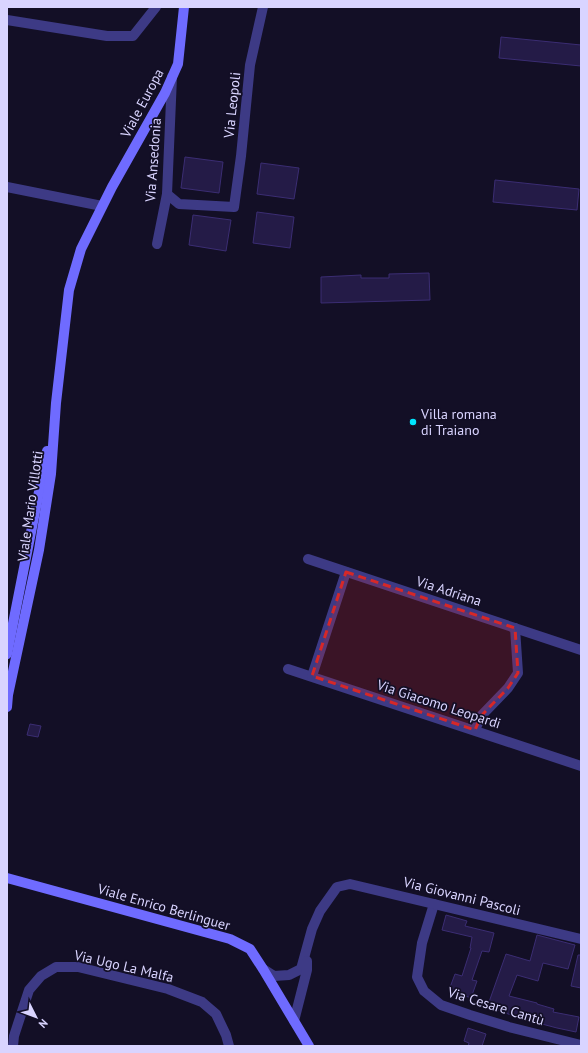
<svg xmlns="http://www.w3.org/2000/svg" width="588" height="1053" font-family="'PT Sans',sans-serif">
	<rect width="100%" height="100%" fill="#130f26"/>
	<g fill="#241b47" stroke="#3b2d73">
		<polygon points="501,37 581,45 581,66 499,58"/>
		<polygon points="185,157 223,162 219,193 181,188"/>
		<polygon points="261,163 299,168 294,199 257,194"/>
		<polygon points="495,180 579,189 577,210 493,202"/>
		<polygon points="257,212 294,217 290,248 253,243"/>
		<polygon points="193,215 231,220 226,251 189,245"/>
		<polygon points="429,273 430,300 321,303 321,277 361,275 361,278 389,278 389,274"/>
		<polygon points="30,724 41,726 38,737 27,735"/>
		<polygon points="446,915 467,921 465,926 494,933 489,952 482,951 472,980 477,981 471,998 449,990 455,974 462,976 471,948 470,948 472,937 442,930"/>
		<polygon points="537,935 575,945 568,969 543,963 538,981 517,975 509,996 537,1003 537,1004 554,1009 553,1012 579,1017 576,1032 557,1028 542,1024 542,1022 511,1015 495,1009 497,1004 489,1002 506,954 530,961"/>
		<polygon points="578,955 581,955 581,988 571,986"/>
		<polygon points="468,1028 486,1034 482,1046 468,1046 469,1043 464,1041"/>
	</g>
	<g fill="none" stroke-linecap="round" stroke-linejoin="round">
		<g stroke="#3d3a85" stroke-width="10">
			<polyline points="7,20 107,36 133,36 156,7"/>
			<polyline points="7,187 102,206"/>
			<polyline points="167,194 179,204 234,207 241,156 250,65 263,7"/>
			<polyline points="157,244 167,194 172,77"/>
			<polyline points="308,559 581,650"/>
			<polyline points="288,669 581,766"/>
			<polyline points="312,676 346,572"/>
			<polyline points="475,730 481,716 508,688 518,673 515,628"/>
			<polyline points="434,904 422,943 417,977 424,991 441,1005 470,1015 509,1027 581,1045"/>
			<polyline points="263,969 274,976 289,975 301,969 312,929 320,911 337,887 350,884 581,939"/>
			<polyline points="294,1021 307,970 307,961"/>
			<polyline points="13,1046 14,1036 29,990 41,976 56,967 78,967 168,989 202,1002 216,1014 226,1035 229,1046"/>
		</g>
		<g stroke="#6f6bff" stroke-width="10">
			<polyline points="7,654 47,451"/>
			<polyline points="7,707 8,695 39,550 51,474 56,403 69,290 81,249 112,187 165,93 178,64 184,7"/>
			<polyline points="7,878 230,939 250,949 263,969 309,1046"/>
		</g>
	</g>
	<path fill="#d62828" fill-opacity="0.2" stroke="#d62828" stroke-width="3" stroke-dasharray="8 5" stroke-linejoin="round" d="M346 572 515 628 518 673 508 688 481 716 475 730 312 676Z"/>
	<circle fill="#00e5ff" stroke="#130f26" stroke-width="1.5" cx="413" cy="422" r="4"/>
	<g text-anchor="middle" stroke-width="3.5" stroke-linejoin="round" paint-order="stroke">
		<g font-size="14" fill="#d9d4ff" stroke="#130f26">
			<text transform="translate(142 103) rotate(-62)" y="5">Viale Europa</text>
			<text transform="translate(232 105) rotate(-84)" y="5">Via Leopoli</text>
			<text transform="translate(153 160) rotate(-86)" y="5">Via Ansedonia</text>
			<text transform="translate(30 506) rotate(-82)" y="5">Viale Mario Villotti</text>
			<text transform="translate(449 591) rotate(18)" y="5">Via Adriana</text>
			<text transform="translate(439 704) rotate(18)" y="5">Via Giacomo Leopardi</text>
			<text transform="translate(462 896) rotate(14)" y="5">Via Giovanni Pascoli</text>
			<text transform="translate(164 907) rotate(16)" y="5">Viale Enrico Berlinguer</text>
			<text transform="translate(124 966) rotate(13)" y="5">Via Ugo La Malfa</text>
			<text transform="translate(496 1006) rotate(17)" y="5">Via Cesare Cantù</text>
		</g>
		<g font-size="14" fill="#d9d4ff" stroke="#130f26" text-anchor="start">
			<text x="421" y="419">Villa romana<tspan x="421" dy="16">di Traiano</tspan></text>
		</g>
	</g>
	<rect width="588" height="1053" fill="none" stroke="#d9d4ff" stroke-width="16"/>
	<g transform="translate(36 1017) rotate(132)" stroke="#130f26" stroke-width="3" paint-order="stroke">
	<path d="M0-3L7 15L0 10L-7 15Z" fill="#d9d4ff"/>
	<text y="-6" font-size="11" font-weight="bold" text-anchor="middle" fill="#d9d4ff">N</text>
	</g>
</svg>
